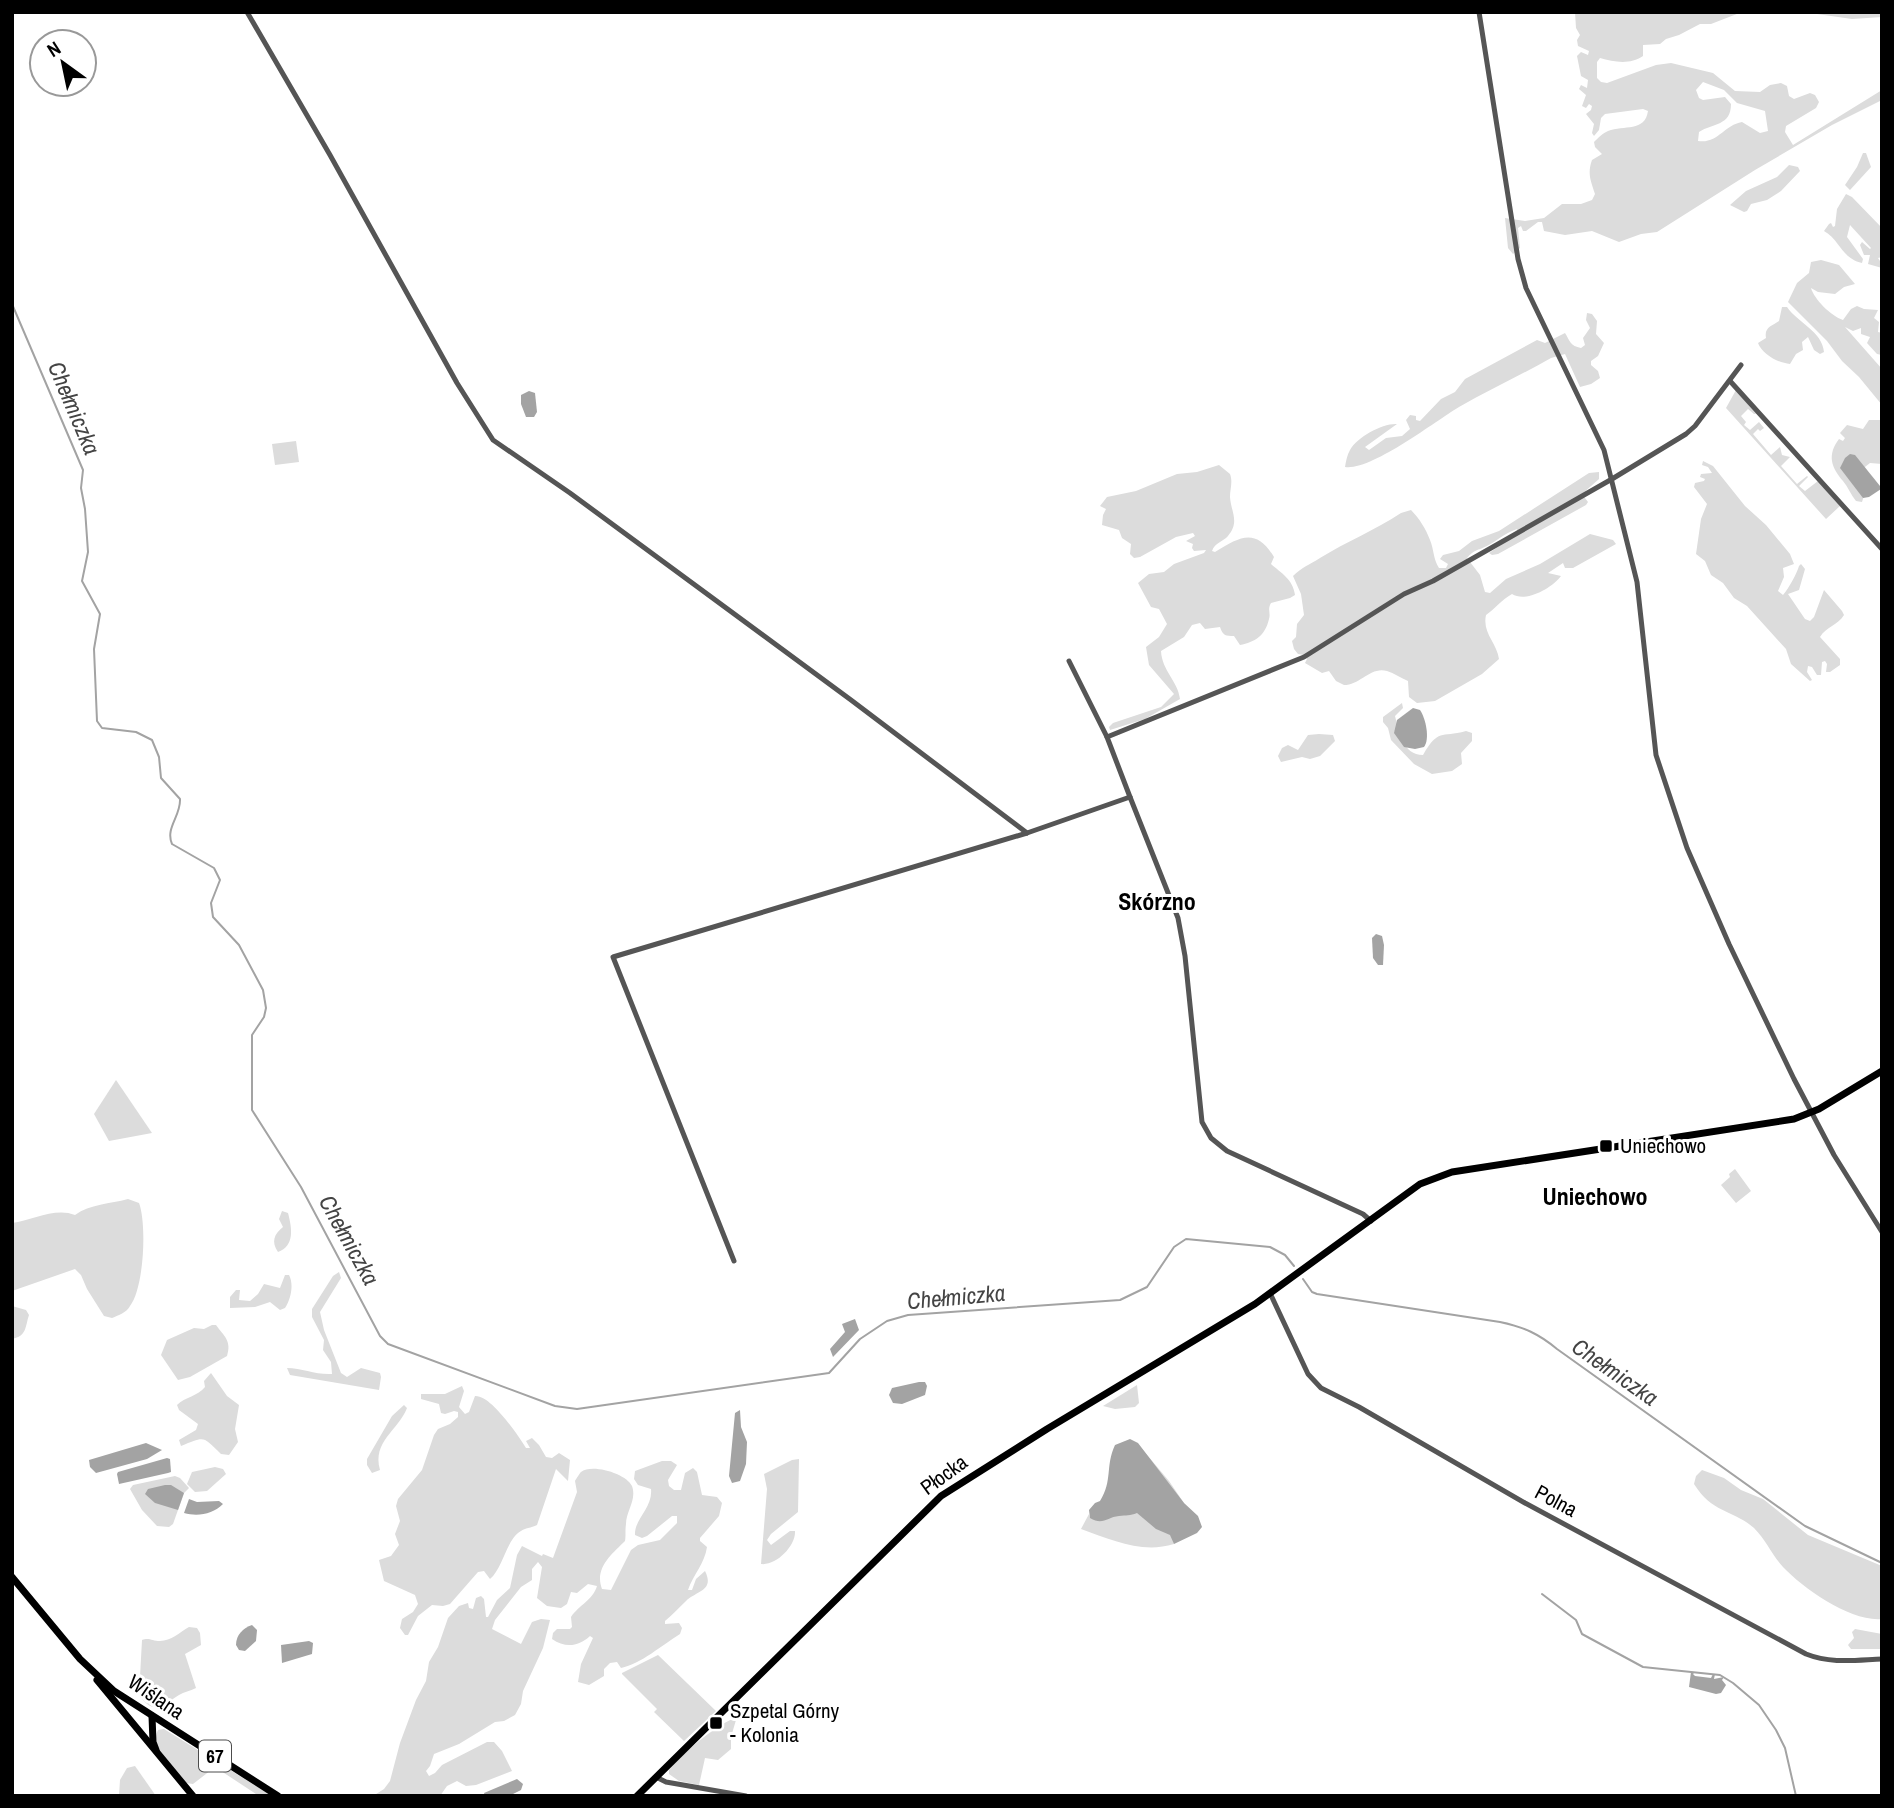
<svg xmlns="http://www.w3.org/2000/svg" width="1894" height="1808" font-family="'Archivo Narrow',sans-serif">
	<rect width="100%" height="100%" fill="#fff"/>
	<g fill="#dcdcdc" fill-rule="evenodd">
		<path d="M1575 12H1742L1711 24H1700L1679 35 1666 39 1660 44 1643 45V56C1630 65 1614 62 1600 58L1597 62V78L1601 82 1607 83 1656 65 1671 63 1713 73 1735 91 1760 92 1770 85 1781 83 1787 86 1789 96 1794 99 1810 93 1815 95 1819 102 1816 108 1786 126 1785 132 1793 145 1882 90V100L1832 125 1755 170 1657 232 1641 234 1619 242 1592 231 1565 235 1544 231 1542 222H1538L1526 231H1523L1521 226 1518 228 1520 248 1513 254 1508 248 1505 218 1525 221 1544 218 1562 204H1581L1592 200 1595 194C1591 181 1587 174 1592 160L1602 154 1595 147 1594 142C1598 138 1603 133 1608 131 1624 125 1645 132 1648 111L1643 109 1605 114 1601 118 1599 130 1594 136 1592 133 1594 124 1586 114 1591 110 1592 106 1589 104 1586 108 1582 106 1586 95 1579 89 1581 85 1587 88 1588 80 1581 76 1577 56 1581 52 1588 55 1589 51 1578 46 1577 40 1580 35 1576 28ZM1703 82 1724 90 1737 103 1765 111 1768 131 1760 133 1742 122C1724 125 1718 144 1698 141L1699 132C1713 123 1731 126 1731 104L1725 97 1703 100 1699 98 1696 90Z"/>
		<polygon points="1803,12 1882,12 1882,17 1852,19"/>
		<polygon points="1863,153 1866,153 1871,167 1850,190 1845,185 1857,167"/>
		<polygon points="1789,165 1798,167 1800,171 1781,191 1767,200 1751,204 1747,211 1744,212 1730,205 1746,191 1777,177"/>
		<path d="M1846 194 1852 197 1882 228V257L1878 258 1882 264V268L1868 264 1870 255H1864L1860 245 1862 242 1870 249 1871 248 1850 225 1847 237 1863 259 1862 263C1841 258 1841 241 1824 231L1829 224 1831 223 1833 227 1835 226 1837 209Z"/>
		<path d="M1821 260 1839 265 1855 284 1844 287 1835 294 1818 292 1811 288C1814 299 1831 316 1843 320L1851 309 1857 306 1864 309 1878 310 1874 318 1879 322 1878 332 1882 333V355L1877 354 1867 343 1870 337 1861 334V328L1853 331 1845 327 1882 369V405L1859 377 1842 361 1827 341 1788 302 1797 283 1809 273 1811 262Z"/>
		<path d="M1782 307H1787C1798 323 1822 331 1824 352L1820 354 1814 350 1808 337 1802 342 1803 350 1796 354 1790 364C1778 363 1762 354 1758 343L1766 338C1764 327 1772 326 1779 321Z"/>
		<path d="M1587 313 1592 314 1597 321 1596 334 1604 343 1598 356 1591 361V365L1598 371 1600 378 1591 384 1580 387 1565 354 1551 358C1521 375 1489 390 1459 407 1434 422 1371 471 1345 467 1346 461 1347 455 1350 450 1357 437 1383 423 1397 424L1365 447 1369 450 1386 438 1402 436 1410 429 1406 420 1410 415 1416 416V420L1420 421 1441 399 1455 392 1465 379 1537 340 1545 343 1565 333C1570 341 1570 346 1581 348L1585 345 1583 338 1590 328 1586 320Z"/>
		<polygon points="1736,390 1756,414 1754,414 1748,409 1741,416 1746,422 1744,425 1750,430 1759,422 1764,428 1760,431 1758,429 1753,434 1771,455 1780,447 1782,455 1790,457 1781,466 1797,484 1807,476 1808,477 1799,486 1805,491 1818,481 1840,506 1826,519 1726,408"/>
		<path d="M1869 420H1882V464L1870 463 1852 477 1865 492 1862 502 1856 501C1851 495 1848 487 1843 481 1831 467 1827 455 1839 439L1843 441 1845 438 1840 433 1847 425 1863 429Z"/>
		<polygon points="296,441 299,462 275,465 272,444"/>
		<path d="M1703 461 1713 466 1745 506 1766 525 1790 554 1794 564 1783 568 1784 577 1778 591 1783 595C1789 588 1797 573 1799 566L1801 564 1805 569 1799 590 1788 594 1805 619 1810 621 1814 617 1824 590 1842 611 1844 615C1838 625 1826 627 1820 637L1840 659V665L1830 672H1826L1827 664 1825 661 1822 662 1821 675H1817L1812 667 1808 666 1807 672 1812 680 1810 681 1791 664 1786 649 1747 606 1734 598 1723 583 1711 575 1705 561 1696 554 1701 519 1707 504 1694 487 1695 483 1704 481 1705 479 1700 477 1701 474 1712 473 1708 467 1702 465Z"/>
		<path d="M1219 465 1230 474C1233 482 1230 489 1230 497 1231 512 1240 522 1228 536 1223 542 1215 542 1212 551L1215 552C1241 536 1256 528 1274 557L1271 564C1281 573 1293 579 1295 595L1290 598 1271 603C1267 610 1271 612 1269 619 1265 636 1255 642 1240 645L1234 636C1226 636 1223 636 1220 627L1205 629 1200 623 1192 625 1184 637 1161 651C1162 671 1178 681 1180 699L1145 719 1110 730 1109 727 1113 723 1161 707 1174 694 1149 665 1146 647 1159 637 1167 624 1159 609 1151 607 1138 583 1149 574 1164 572 1174 564 1204 553 1206 550 1194 551 1192 548 1193 544 1186 541 1195 536 1193 533 1176 537 1140 557 1134 558 1130 554 1131 544 1122 538 1119 530 1102 525 1103 515 1106 509 1100 506 1107 497 1136 491 1177 474 1197 472Z"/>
		<path d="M1599 472V479L1582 494 1588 502 1586 505 1498 554 1492 555 1489 553 1516 535 1517 529C1503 534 1497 541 1487 546 1477 551 1475 549 1467 558L1480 575 1485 592 1490 593 1506 579 1540 564 1590 534 1613 540 1616 544 1573 568H1565L1563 563 1548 573 1561 576C1552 588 1526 603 1512 594 1501 600 1495 609 1486 615 1482 633 1497 643 1499 659L1482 674 1435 701 1417 703 1409 697 1408 681C1401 678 1394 673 1387 671 1371 666 1360 685 1344 685L1336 681 1329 671 1322 673 1305 663 1307 659 1304 655 1298 654 1294 649 1292 641 1296 637 1297 624 1304 615 1301 594 1293 576C1302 567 1309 565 1320 558 1346 542 1375 530 1401 513L1411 510C1419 518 1426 529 1430 540 1434 549 1433 559 1439 568H1446L1448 564 1440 559 1443 555 1459 551 1472 541 1499 531 1589 473Z"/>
		<path d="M1402 703 1403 708 1395 716C1399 732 1403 755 1423 755 1439 728 1440 738 1466 731L1472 733V741L1461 753 1462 764 1452 771 1432 774 1414 764 1391 740 1388 728 1383 722V717Z"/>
		<polygon points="1319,734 1333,735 1335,741 1320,756 1310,759 1302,757 1281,762 1278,756 1282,748 1288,745 1298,750 1308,735"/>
		<polygon points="116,1080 152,1133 109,1141 94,1114"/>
		<polygon points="1735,1169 1751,1191 1736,1203 1721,1185 1730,1177 1729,1174"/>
		<path d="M128 1199 139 1203C147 1224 144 1288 130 1306 126 1313 119 1315 112 1318L104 1316 87 1289 81 1275 75 1269 12 1291V1223C32 1220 56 1207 75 1215 90 1204 110 1204 128 1199Z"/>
		<path d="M282 1211 288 1213C292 1228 295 1246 278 1252 271 1242 274 1234 283 1227L279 1219Z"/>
		<path d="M339 1272 341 1278 320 1312 324 1330 341 1373 347 1377 361 1368 380 1373 381 1377 379 1390 290 1375 287 1368C302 1368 316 1375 332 1374L331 1362 323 1350 324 1340 312 1317V1309L333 1276Z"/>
		<path d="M285 1275H289C294 1284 291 1299 285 1308L280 1310 270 1302 255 1307 230 1308V1297L236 1290H240L239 1300 250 1301 258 1294 264 1284 280 1288Z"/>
		<path d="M12 1306 26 1310 29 1315C25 1327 27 1336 12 1339Z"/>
		<path d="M212 1325H216C224 1336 232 1341 227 1356L190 1377 178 1380 161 1355 167 1340 194 1328 204 1329Z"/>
		<path d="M211 1373 227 1396 239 1405 235 1429 238 1442 229 1455 221 1454C202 1436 206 1436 181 1446L179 1440 196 1430 198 1424 179 1410 177 1405C185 1397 198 1396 205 1387L204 1381Z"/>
		<polygon points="1137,1385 1139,1403 1135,1407 1115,1409 1103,1406"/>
		<path d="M462 1386 464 1391 459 1407 465 1414 469 1412 475 1396C491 1395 517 1434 526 1448H530L526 1441 532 1438 539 1445 546 1457 552 1458 559 1453 570 1460 568 1481 556 1469 537 1525C531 1528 525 1528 521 1531 507 1538 503 1568 490 1579L484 1571 478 1572 450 1604 443 1606 432 1605 418 1616 408 1635H405L400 1628 402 1619 413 1612 418 1604 415 1595 384 1581 379 1560 391 1556 399 1545 395 1534 400 1521 396 1506 398 1499 422 1470 434 1435 438 1429 450 1424 458 1417V1412L454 1411 445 1414 441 1413 439 1404 421 1399V1394H445Z"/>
		<path d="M404 1405 407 1408C398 1431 372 1441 380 1470L372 1473 367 1465V1459L392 1416Z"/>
		<path d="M1142 1449 1169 1481 1184 1503 1173 1539 1174 1544C1142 1554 1112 1540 1081 1529L1089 1514 1090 1517Z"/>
		<path d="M799 1459 798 1512 771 1534 767 1540 771 1545 790 1531H795C796 1546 776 1566 761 1564L767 1489 764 1474 792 1460Z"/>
		<path d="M662 1461H671L677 1465 668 1480 669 1486 674 1490H681L685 1473 693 1468 697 1472 702 1495 717 1497 722 1503 719 1516 700 1538V1541L707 1547C705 1563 693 1575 688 1590H692L696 1579 705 1571C715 1591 696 1591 686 1601 679 1608 673 1614 665 1621V1624L679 1623 682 1628 680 1634C662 1645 641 1664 621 1668L617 1662 610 1663 604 1669V1676L589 1685 578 1682 581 1664 593 1638 590 1636C578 1647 565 1648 552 1639L553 1633 557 1629H570L572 1627 571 1617C579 1605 593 1600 597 1586L588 1584 577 1593 571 1592 567 1604 561 1608 547 1606 537 1598 542 1567 538 1562 532 1569V1580L521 1587 495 1620 492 1629 521 1644 532 1622 541 1619 550 1620 543 1648 523 1691 521 1704 515 1715 504 1721 495 1722 459 1744 434 1754 430 1766 426 1771 429 1776 435 1773 442 1765 487 1742H494L502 1751 512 1771 476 1785 466 1786 457 1781 447 1786 440 1796H373L384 1789 390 1781 400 1743 416 1700 426 1681 429 1662 438 1647 448 1618 459 1606 468 1603 469 1608 473 1609 476 1598 481 1596 484 1599 486 1617H488L497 1600 510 1588 517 1555 522 1546 542 1556 543 1554 553 1558 577 1492 575 1481C576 1479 580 1473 581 1472 592 1463 627 1474 632 1486 637 1500 626 1511 626 1524 625 1531 626 1535 625 1541 612 1554 594 1568 602 1589L611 1590 631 1550 638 1545 660 1540 677 1523V1516H672L647 1536 642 1538 635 1535C634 1519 653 1508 651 1489L638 1485 634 1479 635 1471Z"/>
		<polygon points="215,1467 223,1469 226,1474 207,1491 195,1492 187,1484 192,1472"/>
		<path d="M1702 1470 1724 1478 1741 1490 1763 1499 1808 1535 1882 1566V1619C1851 1622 1804 1589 1783 1567 1772 1555 1766 1540 1754 1528 1732 1509 1713 1514 1694 1484L1696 1476Z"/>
		<polygon points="175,1476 180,1478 189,1488 184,1493 173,1524 169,1527 157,1526 142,1510 130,1489 133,1485"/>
		<path d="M189 1627 197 1628 200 1633 201 1645 185 1654 196 1688C190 1691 184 1692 179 1695 162 1706 154 1716 139 1695L142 1640C149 1637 152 1641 160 1641 171 1641 180 1632 189 1627Z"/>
		<polygon points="1855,1629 1882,1634 1882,1649 1851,1649 1848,1645 1854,1638 1852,1632"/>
		<polygon points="658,1655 716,1711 684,1741 654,1712 657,1709 622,1674 622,1673"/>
		<path d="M734 1718 736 1720 731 1737V1749L718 1760 705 1758 699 1785 679 1781 669 1774V1770C686 1750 710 1730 734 1718Z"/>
		<path d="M164 1729 272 1796H259L215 1767 193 1784 186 1783C175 1769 149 1749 158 1730Z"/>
		<polygon points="135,1766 156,1796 119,1796 120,1780 127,1768"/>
	</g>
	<g fill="#a3a3a3">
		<polygon points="529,391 535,393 537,412 534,417 526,417 521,404 521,395"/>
		<polygon points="1850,454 1855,455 1880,486 1881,489 1869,497 1863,498 1840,468 1845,458"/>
		<path d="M1413 708 1420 710C1426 719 1430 739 1424 747L1415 749 1404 747 1394 733 1397 720Z"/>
		<polygon points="1376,934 1382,936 1384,945 1383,965 1378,965 1373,958 1372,938"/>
		<polygon points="855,1319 859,1330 833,1357 830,1349 845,1332 842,1324"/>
		<polygon points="919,1382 925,1382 927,1386 925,1395 902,1404 893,1403 889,1395 892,1388"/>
		<polygon points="740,1410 741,1427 747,1442 746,1464 740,1481 732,1483 729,1476 735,1413"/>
		<path d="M1130 1439 1138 1443 1184 1503 1198 1516 1202 1527 1197 1533 1174 1544 1170 1535 1156 1529 1137 1513C1130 1516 1126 1515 1119 1516 1107 1517 1103 1526 1090 1518L1089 1510 1095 1503 1100 1501C1113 1480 1105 1467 1115 1445Z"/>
		<polygon points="146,1443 162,1450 147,1459 96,1473 90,1467 89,1460"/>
		<polygon points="167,1458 170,1459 171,1472 168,1473 119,1484 117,1474 118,1472"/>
		<polygon points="165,1485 171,1485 184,1493 178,1510 155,1503 145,1494 148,1489"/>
		<path d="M189 1499 197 1502 219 1501 223 1504C213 1514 198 1517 184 1513Z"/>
		<path d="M252 1625 257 1630 256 1641 245 1651 239 1650 236 1645C236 1635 243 1628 252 1625Z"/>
		<polygon points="309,1641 313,1643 312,1654 282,1663 281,1645"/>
		<polygon points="1691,1672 1695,1672 1693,1674 1695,1676 1711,1678 1713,1674 1715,1674 1714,1679 1724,1677 1722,1680 1726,1685 1721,1693 1716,1694 1689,1687"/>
		<polygon points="517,1779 523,1784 521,1790 509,1796 485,1796 484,1793"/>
	</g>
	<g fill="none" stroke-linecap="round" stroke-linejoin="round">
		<g stroke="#a3a3a3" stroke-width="2">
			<path d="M12 304 83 470 81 488 85 509 88 552 82 581 100 614 94 649 97 721 102 728 136 732 152 740 159 757 161 778 180 799C181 816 165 828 172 844L214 868 220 880 211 903 213 917 239 945 263 990 266 1008 264 1017 252 1035V1110L301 1187 380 1336 388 1344 555 1406 577 1409 829 1373 860 1339 887 1321 908 1315 1120 1300 1147 1287 1174 1247 1186 1239 1270 1247 1285 1255 1294 1266"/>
			<path d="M1303 1279 1312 1292 1317 1294 1500 1322C1524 1327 1539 1334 1557 1349L1805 1526 1882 1563"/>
			<polyline points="1542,1594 1576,1620 1582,1634 1643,1667 1720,1675 1733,1683 1759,1705 1776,1730 1785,1748 1796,1796"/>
		</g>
		<g stroke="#555" stroke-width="5">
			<polyline points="247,12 330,155 457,383 493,440 570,493 851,700 1027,833"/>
			<polyline points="1479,12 1518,259 1526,288 1604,450 1637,582 1656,755 1687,848 1729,944 1794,1079 1834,1155 1882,1232"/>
			<polyline points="1730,381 1882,549"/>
			<polyline points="1069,661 1107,737"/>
			<polyline points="1130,797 1107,737 1304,657 1404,594 1433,581 1612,479 1686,434 1695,426 1741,365"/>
			<polyline points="734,1261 613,957 1027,833 1130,797 1178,918 1185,956 1202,1122 1211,1138 1227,1151 1363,1214 1371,1221"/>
			<path d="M1270 1293 1308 1374 1321 1388 1359 1407 1525 1503 1806 1654C1831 1664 1856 1660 1882 1659"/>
			<polyline points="656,1777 666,1782 746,1796"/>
		</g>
		<g stroke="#000" stroke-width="7">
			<polyline points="12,1577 80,1659 114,1691 278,1796"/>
			<polyline points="97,1680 193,1796"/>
			<polyline points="152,1716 153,1742 156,1750"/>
			<polyline points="637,1796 941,1496 1047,1429 1255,1304 1420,1184 1452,1172 1794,1119 1819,1109 1882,1071"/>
		</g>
	</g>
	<g fill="#000" stroke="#fff" stroke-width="2.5">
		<rect x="1599" y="1139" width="14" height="14" rx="3.5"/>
		<rect x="709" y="1716" width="14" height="14" rx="3.5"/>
	</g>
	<g text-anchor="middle" stroke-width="6" stroke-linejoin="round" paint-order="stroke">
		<rect fill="#fff" stroke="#4c4c4c" stroke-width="2" x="199" y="1740.5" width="32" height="31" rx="5"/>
		<g font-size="19" font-weight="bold" fill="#000">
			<text x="215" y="1763">67</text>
		</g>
		<g font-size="21" fill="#000" stroke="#fff" text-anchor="start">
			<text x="1620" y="1153">Uniechowo</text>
			<text x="730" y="1718">Szpetal Górny<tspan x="730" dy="24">- Kolonia</tspan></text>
		</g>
		<g font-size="21" fill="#000" stroke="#fff">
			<text transform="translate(944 1475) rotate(-36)" y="7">Płocka</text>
			<text transform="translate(1556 1501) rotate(28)" y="7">Polna</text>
			<text transform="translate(156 1697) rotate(34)" y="7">Wiślana</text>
		</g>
		<g font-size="23" font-style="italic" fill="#444" stroke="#fff">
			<text transform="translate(74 408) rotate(67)" y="8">Chełmiczka</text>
			<text transform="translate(349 1240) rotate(61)" y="8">Chełmiczka</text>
			<text transform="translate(956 1297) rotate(-5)" y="8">Chełmiczka</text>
			<text transform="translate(1615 1372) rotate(35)" y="8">Chełmiczka</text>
		</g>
		<g font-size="24" font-weight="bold" fill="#000" stroke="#fff">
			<text x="1157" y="910">Skórzno</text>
			<text x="1595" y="1205">Uniechowo</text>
		</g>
	</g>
	<rect width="1894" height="1808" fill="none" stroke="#000000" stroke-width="28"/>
	<g transform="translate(63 63) rotate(327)"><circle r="33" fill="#ffffff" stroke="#999999" stroke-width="2"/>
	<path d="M0-5L12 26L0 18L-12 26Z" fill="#000000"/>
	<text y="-10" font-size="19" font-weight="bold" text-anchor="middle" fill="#000000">N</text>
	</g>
</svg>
